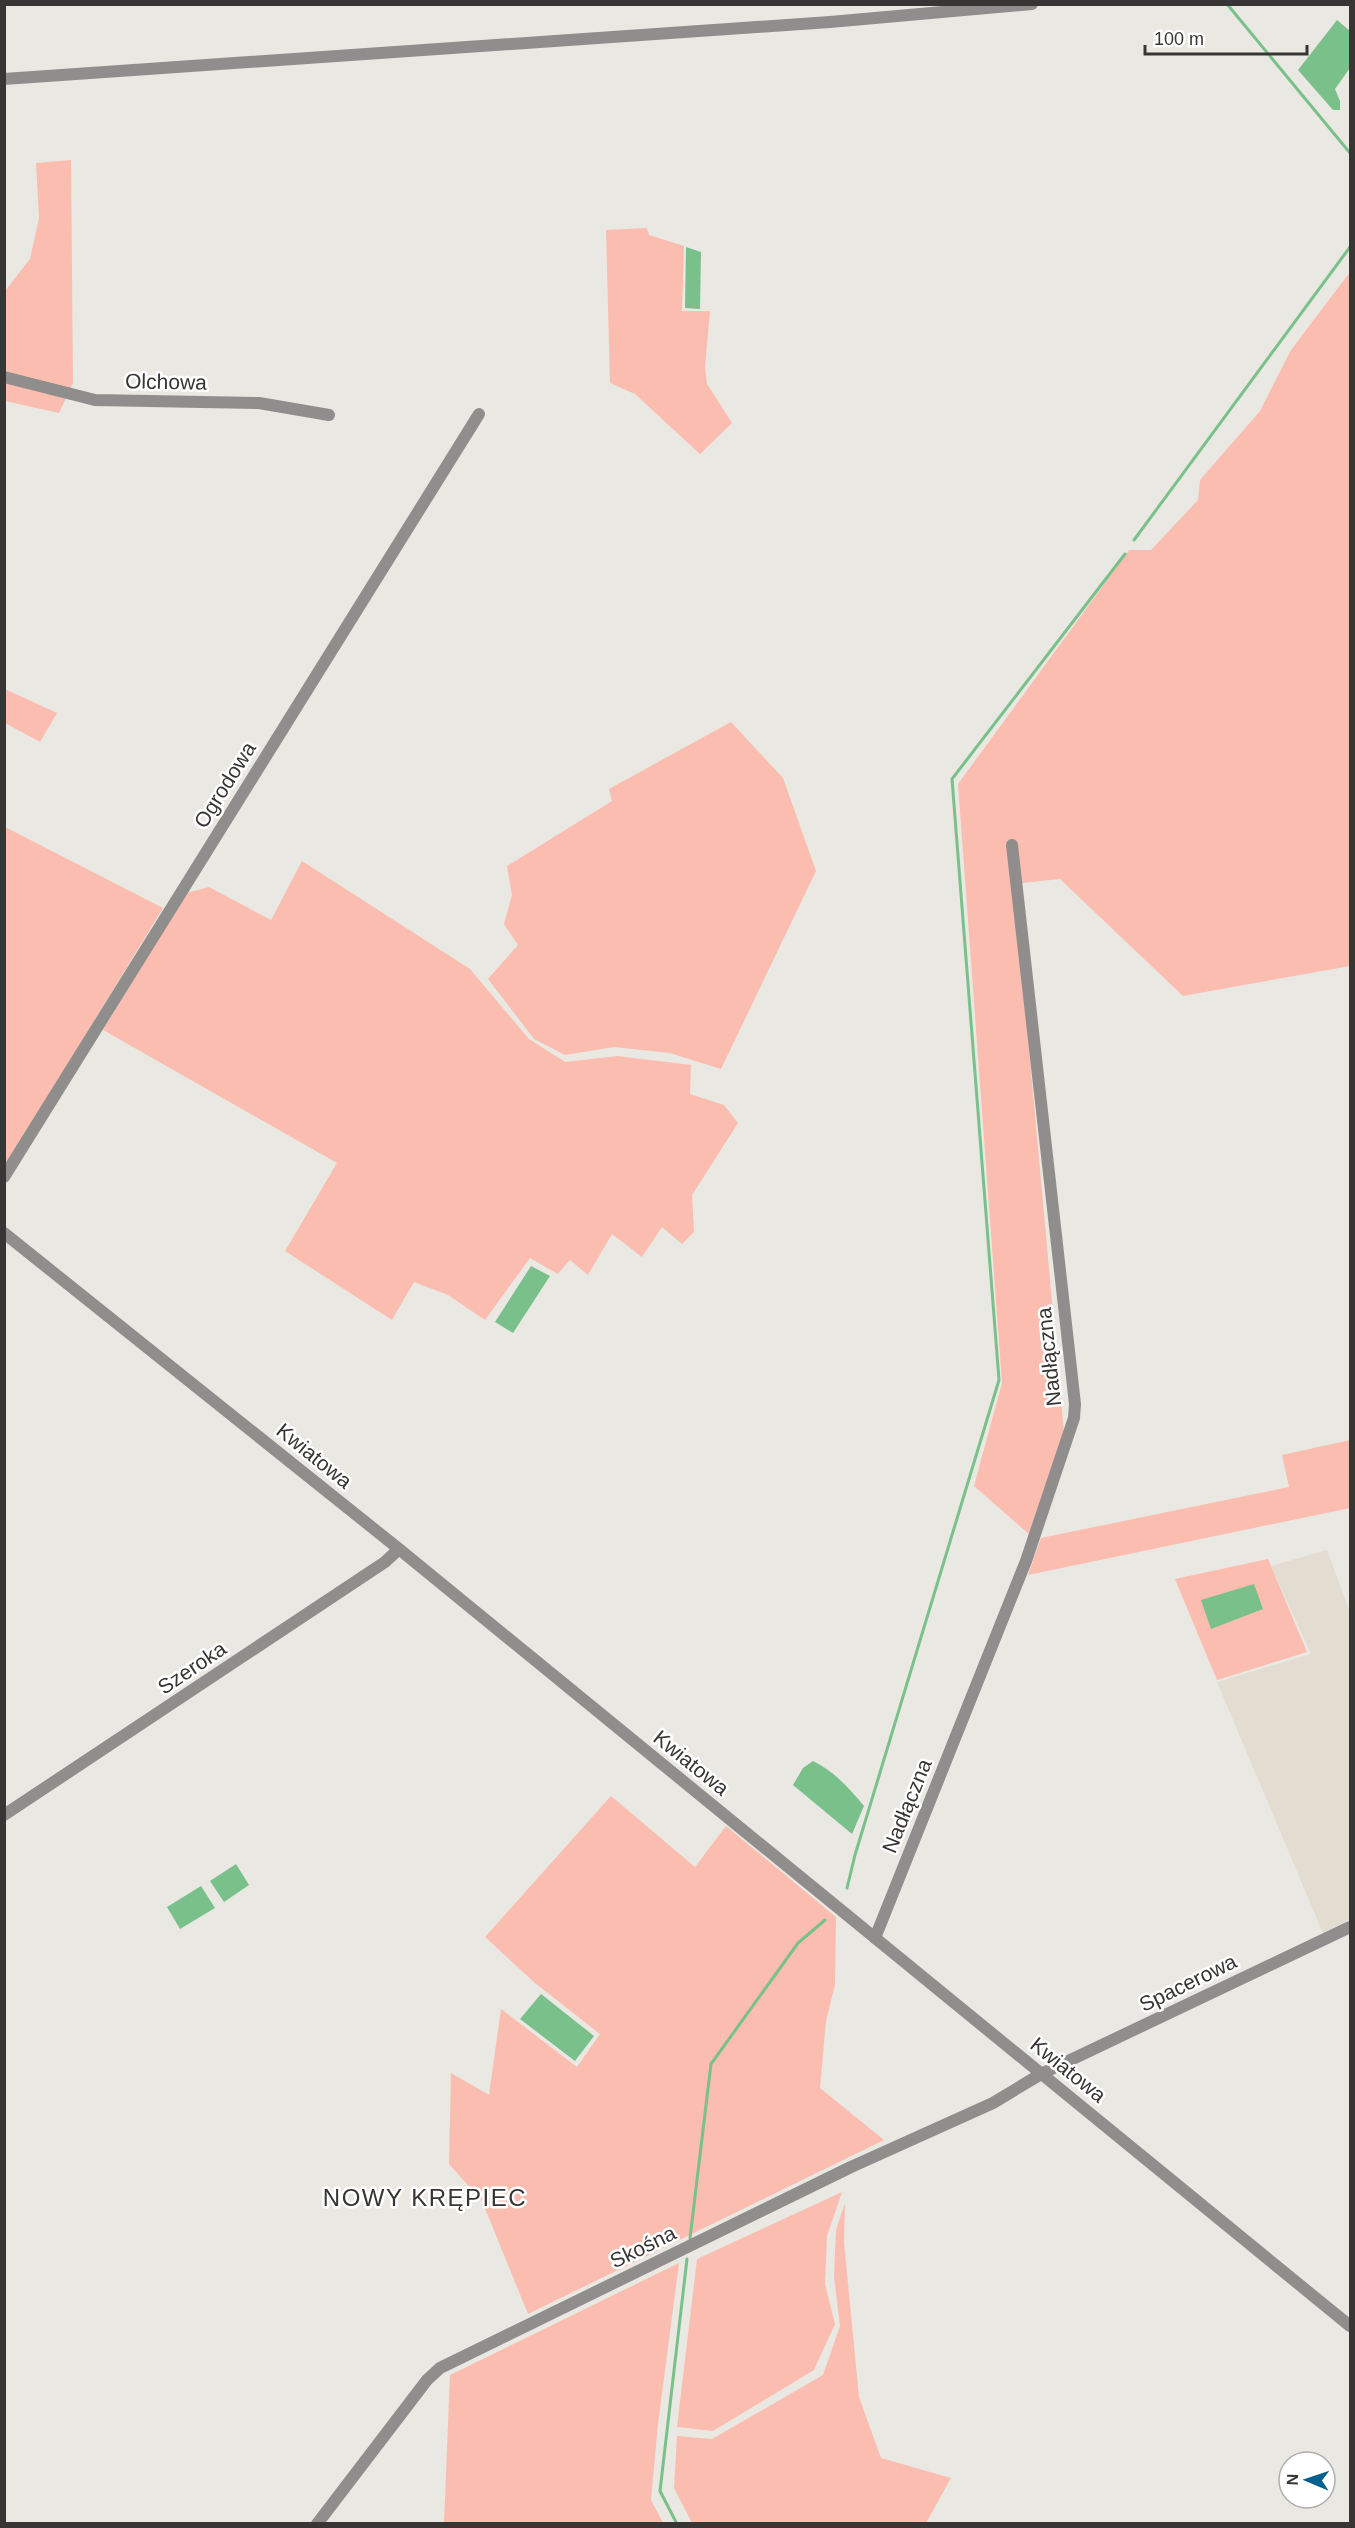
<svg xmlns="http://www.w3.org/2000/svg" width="1355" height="2528" font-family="Arial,sans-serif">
	<rect width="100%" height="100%" fill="#eae8e2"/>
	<polygon fill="#e2ddd0" points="1327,1550 1350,1612 1350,1919 1323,1933 1217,1682 1311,1654 1271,1566"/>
	<g fill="#fbbdb0">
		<polygon points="71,160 73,383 59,413 5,401 5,291 30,259 39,218 36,163"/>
		<polygon points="647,228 649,235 684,246 682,311 710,311 705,367 707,384 732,423 700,454 635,394 610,383 606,230"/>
		<polygon points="1350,272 1350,966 1183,996 1060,879 1014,884 1064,1433 1030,1535 974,1486 1002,1383 958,784 1129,550 1151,550 1198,500 1200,480 1260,411 1291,350"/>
		<polygon points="5,689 57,713 40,742 5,723"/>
		<polygon points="731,722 783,778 816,871 721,1069 670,1053 614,1047 565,1055 534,1039 488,979 518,945 504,924 512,895 507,866 612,801 609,789"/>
		<polygon points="5,827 163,908 5,1167"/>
		<polygon points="302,861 470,969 529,1039 565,1062 618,1056 691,1065 690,1094 724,1105 738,1123 692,1195 694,1232 682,1244 662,1227 642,1257 612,1234 588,1275 570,1260 558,1274 530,1258 485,1320 448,1295 414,1282 392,1320 285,1251 337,1163 103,1030 186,893 209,887 271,920"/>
		<polygon points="1350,1440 1350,1508 1028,1575 1041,1538 1289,1487 1282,1455"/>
		<polygon points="1268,1559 1307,1652 1217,1680 1175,1579"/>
		<polygon points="611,1796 695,1867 726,1826 836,1917 835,1985 826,2021 820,2088 884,2140 528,2314 482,2201 449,2164 451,2073 489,2095 501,2009 577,2067 600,2034 535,1983 485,1937"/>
		<polygon points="842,2192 827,2236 825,2284 835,2324 814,2370 713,2431 677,2427 697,2259"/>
		<polygon points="845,2203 844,2242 859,2397 881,2458 951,2478 926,2523 692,2523 674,2488 677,2436 712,2439 823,2375 840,2326 834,2277 836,2230"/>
		<polygon points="679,2263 658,2424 651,2500 663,2523 444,2523 450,2375"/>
	</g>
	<g fill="#79c08b">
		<polygon points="1337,20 1350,31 1350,68 1335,89 1340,101 1340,110 1333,110 1298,70"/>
		<polygon points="686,247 701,252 700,309 685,308"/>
		<polygon points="531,1266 550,1276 513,1333 495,1322"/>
		<polygon points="1254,1584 1263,1609 1211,1629 1201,1600"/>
		<path d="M813 1761C834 1771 850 1789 864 1806L852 1834 793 1785 803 1768Z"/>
		<polygon points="236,1864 249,1885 224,1902 210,1881"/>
		<polygon points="201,1886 215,1908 180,1929 167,1907"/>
		<polygon points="541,1994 594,2036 575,2061 520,2019"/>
	</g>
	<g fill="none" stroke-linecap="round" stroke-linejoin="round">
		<g stroke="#79c08b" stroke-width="3">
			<polyline points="1227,4 1350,153"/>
			<polyline points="1134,540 1350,247"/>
			<polyline points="847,1888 855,1855 999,1380 952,779 1125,554"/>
			<polyline points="690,2238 711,2064 798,1943 825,1920"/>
			<polyline points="677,2524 660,2491 687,2259"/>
		</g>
		<g stroke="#908e8c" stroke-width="12">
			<polyline points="4,79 830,22 1032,4"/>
			<polyline points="4,377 95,400 259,403 329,415"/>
			<polyline points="4,1177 479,414"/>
			<polyline points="4,1815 385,1562 399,1549"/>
			<polyline points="875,1938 1026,1561 1074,1418 1075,1404 1012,845"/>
			<polyline points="317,2524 427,2380 440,2368 851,2167 993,2103 1041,2074 1350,1927"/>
		</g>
		<polyline stroke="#908e8c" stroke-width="12" points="4,1233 399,1549 1350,2326"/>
	</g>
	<g text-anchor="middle" stroke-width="5" stroke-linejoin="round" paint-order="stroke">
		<g font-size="21" fill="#373634" stroke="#fff">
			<text transform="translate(166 382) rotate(1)" y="7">Olchowa</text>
			<text transform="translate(225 785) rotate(-58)" y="7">Ogrodowa</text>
			<text transform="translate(1049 1357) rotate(-96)" y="7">Nadłączna</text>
			<text transform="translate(314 1456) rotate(39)" y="7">Kwiatowa</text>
			<text transform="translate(192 1668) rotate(-34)" y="7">Szeroka</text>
			<text transform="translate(691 1763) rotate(39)" y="7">Kwiatowa</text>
			<text transform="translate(907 1806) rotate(-68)" y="7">Nadłączna</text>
			<text transform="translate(1188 1983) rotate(-26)" y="7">Spacerowa</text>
			<text transform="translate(1068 2070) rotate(39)" y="7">Kwiatowa</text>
			<text transform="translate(643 2247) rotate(-26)" y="7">Skośna</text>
		</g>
		<g font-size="24" letter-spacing="1.5" fill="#373634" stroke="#fff">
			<text x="425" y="2206">NOWY KRĘPIEC</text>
		</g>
	</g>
	<rect width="1355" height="2528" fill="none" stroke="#373634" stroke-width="12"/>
	<g transform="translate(1307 2480) rotate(272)"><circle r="28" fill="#ffffff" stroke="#afafae" stroke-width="1.5"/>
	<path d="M0-4.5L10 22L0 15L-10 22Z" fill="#006090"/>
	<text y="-9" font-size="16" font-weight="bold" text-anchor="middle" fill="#373634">N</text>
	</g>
	<path d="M1145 45v9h162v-9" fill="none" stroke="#373634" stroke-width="3"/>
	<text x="1154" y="45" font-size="18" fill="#373634" stroke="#ffffff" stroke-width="4.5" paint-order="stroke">100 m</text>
</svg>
